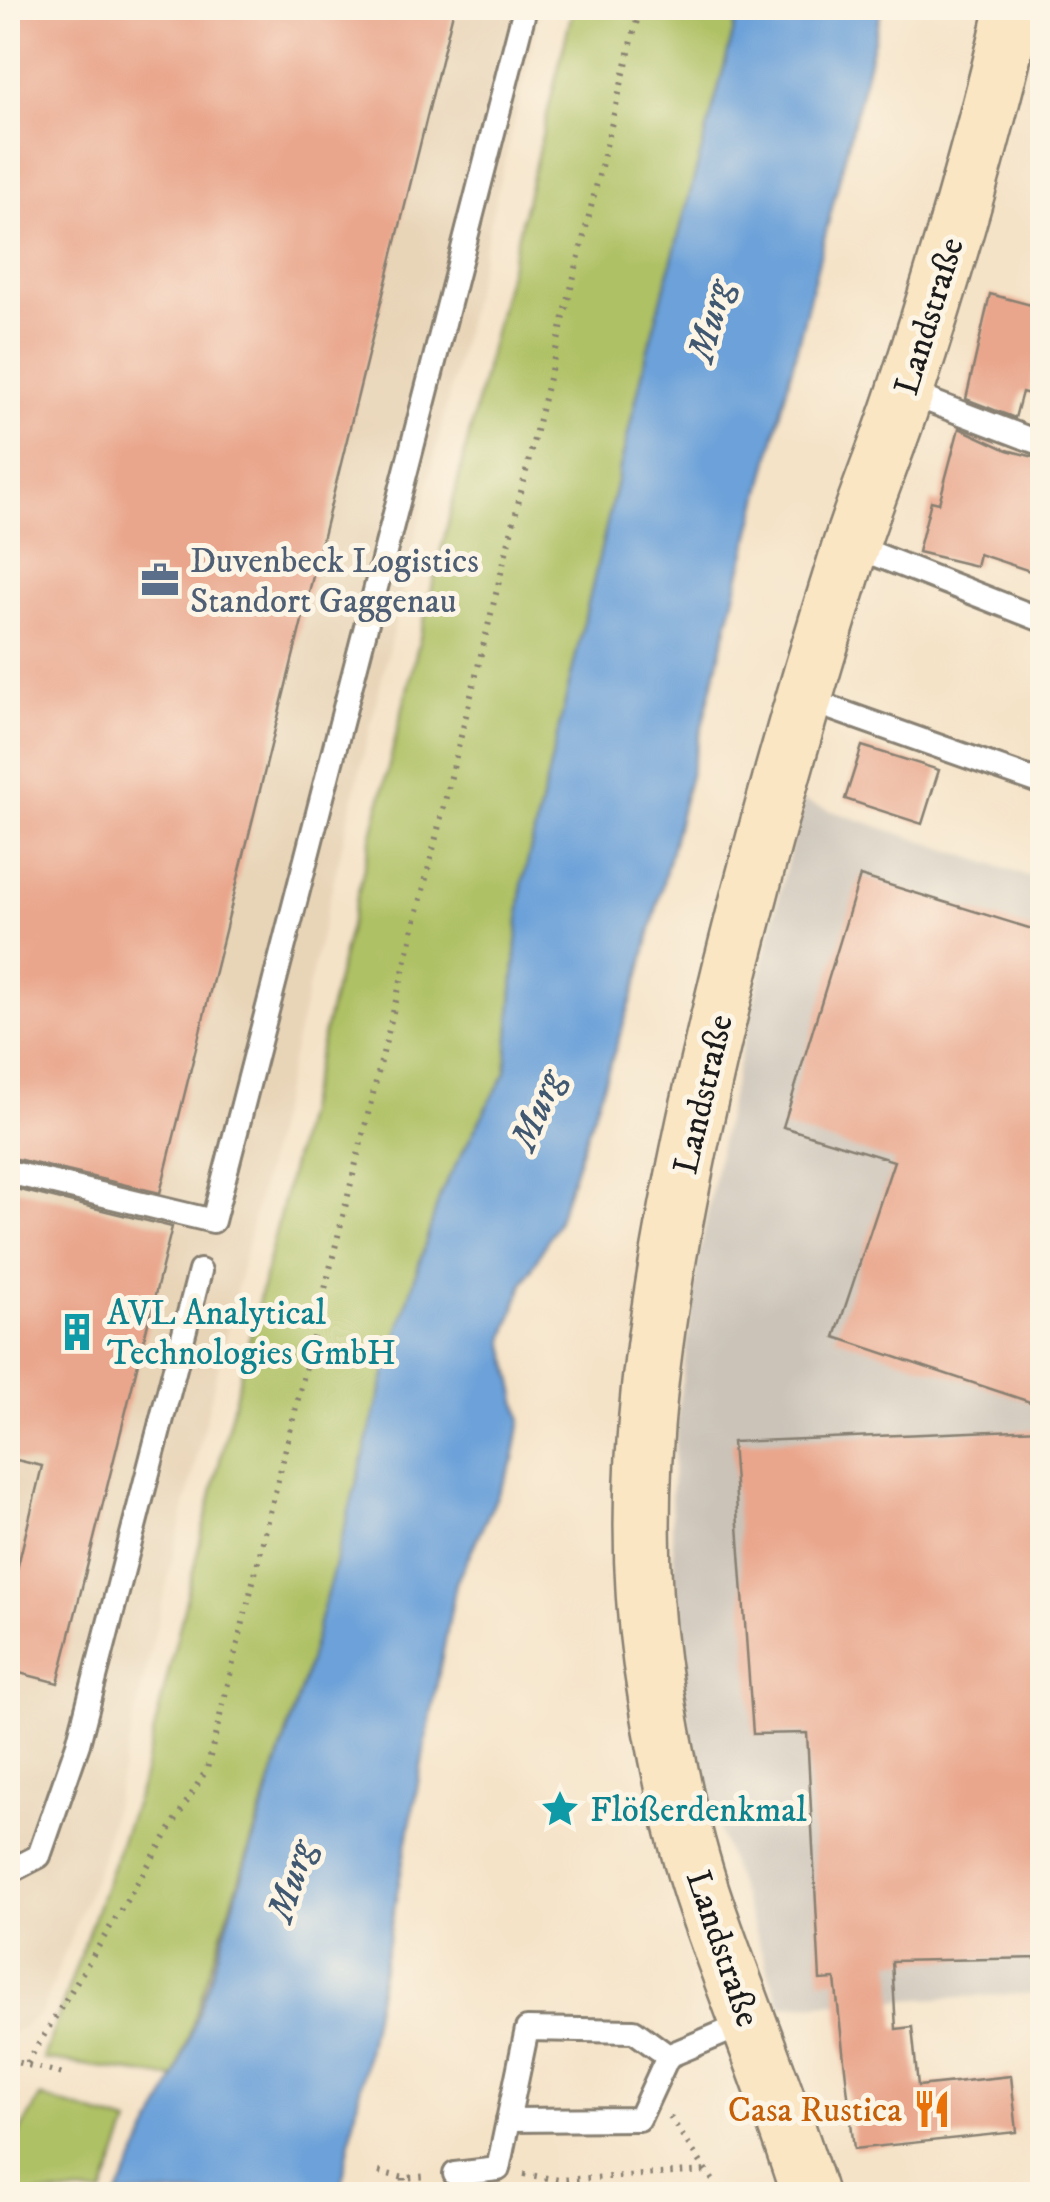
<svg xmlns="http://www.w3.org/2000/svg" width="1050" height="2202" font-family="'IM FELL DW Pica',serif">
	<rect width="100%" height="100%" fill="#fcf5e5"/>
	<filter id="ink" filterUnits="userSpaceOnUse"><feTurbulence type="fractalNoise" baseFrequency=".01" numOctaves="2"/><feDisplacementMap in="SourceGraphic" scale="20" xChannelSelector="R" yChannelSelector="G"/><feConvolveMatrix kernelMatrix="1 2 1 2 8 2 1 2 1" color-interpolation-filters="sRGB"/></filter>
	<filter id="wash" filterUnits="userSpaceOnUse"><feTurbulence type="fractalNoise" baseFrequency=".0048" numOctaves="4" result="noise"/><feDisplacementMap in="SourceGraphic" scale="40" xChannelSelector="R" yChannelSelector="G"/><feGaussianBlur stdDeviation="2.25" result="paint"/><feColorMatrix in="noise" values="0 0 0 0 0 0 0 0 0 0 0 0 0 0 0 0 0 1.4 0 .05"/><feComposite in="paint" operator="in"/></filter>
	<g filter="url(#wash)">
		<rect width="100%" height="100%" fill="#f5e3c8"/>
		<polygon fill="#e8d4b7" points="8,8 541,8 101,1860 41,2014 9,2036"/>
		<polygon fill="#cbc3b8" points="802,801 1042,881 1042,1993 781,2006 695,1763 677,1632 671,1500 679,1401 699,1257 726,1117"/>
		<g fill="#afc165" stroke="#666e40" stroke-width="2.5">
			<polygon points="573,8 740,8 648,349 522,885 506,1072 441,1193 386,1372 305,1676 175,2078 43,2059 141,1785"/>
			<polygon points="40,2097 129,2124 103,2194 8,2194 8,2153"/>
		</g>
		<polygon fill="#6ca1d9" stroke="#445e7a" stroke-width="2.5" points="740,8 882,8 639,978 557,1223 523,1284 504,1340 521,1419 514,1460 456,1583 340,2194 118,2194 175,2078 209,1983 305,1676 386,1372 441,1192 506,1072 522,885 648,349"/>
		<g id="blocks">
			<g fill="#e9a68c">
				<polygon points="8,8 454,8 160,1193 8,1157"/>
				<polygon points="990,294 1042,308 1042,343 1029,394 1022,392 1015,418 966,399"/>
				<polygon points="959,428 1007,450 1042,459 1042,575 979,554 976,566 918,552 931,501 939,503"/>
				<polygon points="862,746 939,770 922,824 845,799"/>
				<polygon points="860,876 1042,932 1042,1406 835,1337 894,1161 783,1127"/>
				<polygon points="8,1187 172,1227 58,1683 8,1670 8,1607 42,1466 8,1458"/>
				<polygon points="1042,1429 1042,1958 892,1961 896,2029 912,2027 918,2086 1011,2076 1017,2132 854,2149 835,1979 820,1980 807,1733 753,1734 732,1442"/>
			</g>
		</g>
	</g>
	<g filter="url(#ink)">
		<use href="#blocks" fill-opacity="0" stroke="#888072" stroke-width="2.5"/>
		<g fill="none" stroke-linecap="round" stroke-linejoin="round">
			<g stroke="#888072" stroke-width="28">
				<g id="lane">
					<polyline points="906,392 1042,444"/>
					<polyline points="851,545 1042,620"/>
					<polyline points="805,699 1042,783"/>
					<polyline points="8,1172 213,1221 525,8"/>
					<polyline points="8,1872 39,1856 78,1744 200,1271"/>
					<polyline points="508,2120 639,2119 668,2056"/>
					<polyline points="455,2174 498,2169 527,2029 634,2031 668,2056 749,2022"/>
				</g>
			</g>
			<g stroke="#888072" stroke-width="60">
				<path id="secondary" d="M809 2194C779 2097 739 2002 706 1906 679 1828 663 1743 651 1662 626 1480 657 1299 695 1121 737 929 790 738 849 551 866 497 889 444 906 390 947 265 985 136 1014 8"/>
			</g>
			<g stroke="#888072" stroke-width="6" stroke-dasharray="2.5 8" stroke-linecap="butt">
				<polyline points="8,2060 63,2074"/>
				<polyline points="27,2063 207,1769 640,8"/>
				<polyline points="670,2117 722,2194"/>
				<polyline points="379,2172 404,2178 429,2176"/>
				<polyline points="524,2174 559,2180 707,2171"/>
				<polyline points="404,2178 404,2194"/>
			</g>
			<use href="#lane" stroke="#fff" stroke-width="22"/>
			<use href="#secondary" stroke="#fbe6c4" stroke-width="55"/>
		</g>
	</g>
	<defs>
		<g id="office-bare" transform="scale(3)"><path d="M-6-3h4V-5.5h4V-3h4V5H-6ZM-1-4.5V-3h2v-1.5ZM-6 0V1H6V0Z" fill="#5c6f8a" stroke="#fcf5e5" stroke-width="2.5" paint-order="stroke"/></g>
		<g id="building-bare" transform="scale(3)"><path d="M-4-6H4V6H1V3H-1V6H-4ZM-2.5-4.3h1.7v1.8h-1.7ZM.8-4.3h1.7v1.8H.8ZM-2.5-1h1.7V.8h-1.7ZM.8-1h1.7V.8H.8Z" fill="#0f9aa8" stroke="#fcf5e5" stroke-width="2.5" paint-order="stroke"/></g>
		<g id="sight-bare" transform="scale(3)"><path d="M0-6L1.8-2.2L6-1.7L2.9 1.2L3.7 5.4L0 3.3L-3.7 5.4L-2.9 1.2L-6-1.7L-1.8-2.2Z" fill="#0f9aa8" stroke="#fcf5e5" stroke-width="2.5" paint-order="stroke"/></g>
		<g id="restaurant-bare" transform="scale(3)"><path d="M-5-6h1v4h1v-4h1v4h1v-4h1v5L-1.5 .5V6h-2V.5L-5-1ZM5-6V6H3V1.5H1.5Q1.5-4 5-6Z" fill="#e8710a" stroke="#fcf5e5" stroke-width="2.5" paint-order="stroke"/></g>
	</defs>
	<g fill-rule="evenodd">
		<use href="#office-bare" x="160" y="580"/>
		<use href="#building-bare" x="77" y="1332"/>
		<use href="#sight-bare" x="560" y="1809"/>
		<use href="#restaurant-bare" x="932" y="2109"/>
	</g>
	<g text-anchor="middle" stroke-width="10" stroke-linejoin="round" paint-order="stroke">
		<g font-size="35" fill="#1c1c1c" stroke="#fcf5e5">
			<text transform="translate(928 316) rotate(-73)" y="12">Landstraße</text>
			<text transform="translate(702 1094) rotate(-77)" y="12">Landstraße</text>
			<text transform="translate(724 1948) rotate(71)" y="12">Landstraße</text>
		</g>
		<g font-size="35" fill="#4e5e75" stroke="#fcf5e5" text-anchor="start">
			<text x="190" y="572">Duvenbeck Logistics<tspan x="190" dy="40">Standort Gaggenau</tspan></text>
		</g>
		<g font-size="35" fill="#0d838f" stroke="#fcf5e5" text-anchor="start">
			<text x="107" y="1324">AVL Analytical<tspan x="107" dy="40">Technologies GmbH</tspan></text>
			<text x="590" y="1821">Flößerdenkmal</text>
		</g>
		<g font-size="35" fill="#c56008" stroke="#fcf5e5" text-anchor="end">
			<text x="902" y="2121">Casa Rustica</text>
		</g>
		<g font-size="38" font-style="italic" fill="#405871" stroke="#fcf5e5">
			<text transform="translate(709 321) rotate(-76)" y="13">Murg</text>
			<text transform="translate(536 1110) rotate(-68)" y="13">Murg</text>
			<text transform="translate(290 1881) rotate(-73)" y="13">Murg</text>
		</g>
	</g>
	<rect width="1050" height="2202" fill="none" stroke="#fcf5e5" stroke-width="40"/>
</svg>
